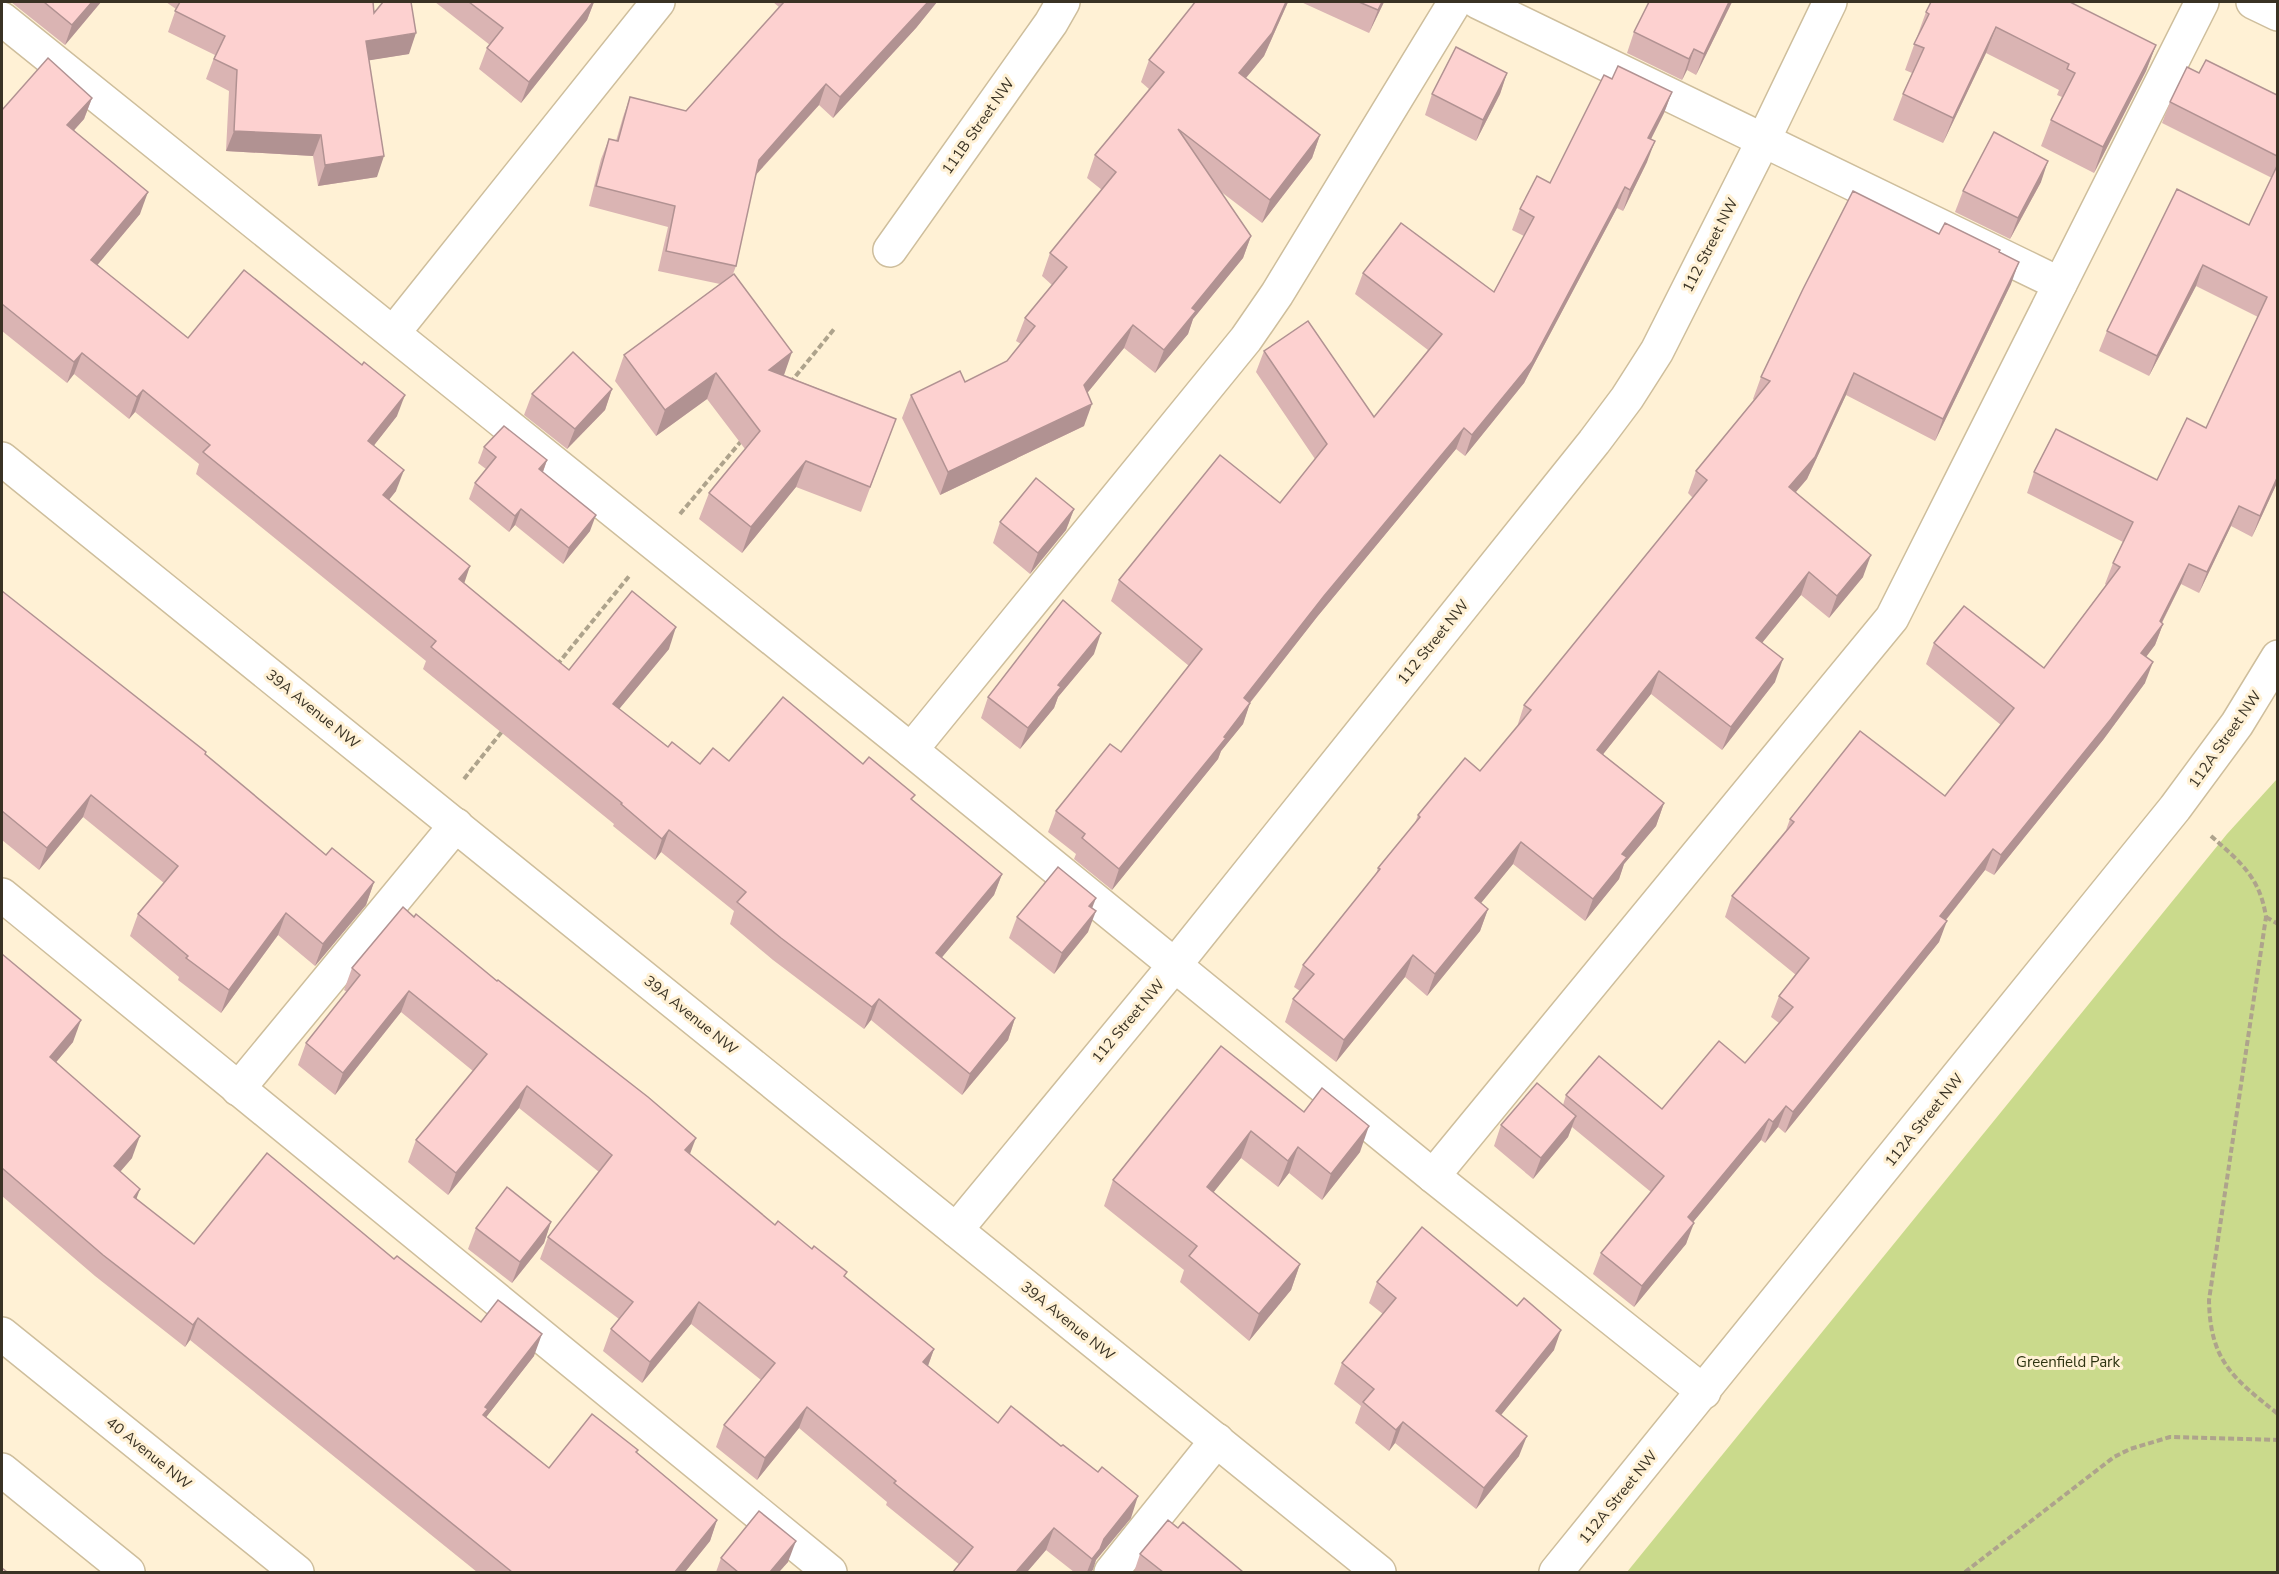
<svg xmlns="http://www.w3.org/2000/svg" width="2279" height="1574" font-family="'Nunito Sans',sans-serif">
	<rect width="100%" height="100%" fill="#fff1d5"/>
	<polygon fill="#cada8c" points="2277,779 2277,1572 1627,1572 2227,834"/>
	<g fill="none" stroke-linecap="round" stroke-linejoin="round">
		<g stroke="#cebe9c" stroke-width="36">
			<g id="minor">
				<polyline points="1478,2 2060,284"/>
				<polyline points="2253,2 2278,14"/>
				<polyline points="2,19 911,750 1246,339 1277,294 1455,2"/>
				<polyline points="890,250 1051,23 1063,2"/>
				<polyline points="394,332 658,2"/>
				<polyline points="2,459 1379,1572"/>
				<polyline points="911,750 1433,1176 1704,1392"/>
				<polyline points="2,895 830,1572"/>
				<polyline points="238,1089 456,825"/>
				<polyline points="1433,1176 1892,618 2202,2"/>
				<polyline points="956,1230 1174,966 1594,442 1627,398 1657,351 1764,139 1830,2"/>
				<polyline points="2,1334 297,1572"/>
				<polyline points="2,1470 128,1572"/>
				<polyline points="1111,1572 1217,1440"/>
				<polyline points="1556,1572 2175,808 2237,724 2278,657"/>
			</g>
		</g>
		<g stroke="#aea38c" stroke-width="4" stroke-dasharray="6 3" stroke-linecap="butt">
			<polyline points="790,383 835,328"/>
			<polyline points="680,514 743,439"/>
			<polyline points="557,665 630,575"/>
			<polyline points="464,779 504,729"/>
			<path d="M2211 836C2240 862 2260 877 2266 917L2209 1300C2210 1361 2233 1378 2278 1414"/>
			<polyline points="2266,917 2278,924"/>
			<polyline points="1965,1572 2114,1457 2130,1449 2170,1437 2278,1440"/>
		</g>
		<use href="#minor" stroke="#fff" stroke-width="33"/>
	</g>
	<g fill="#dab4b3">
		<polygon points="2,2 101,2 65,45 11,2"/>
		<polygon points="166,2 373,2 374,13 409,54 369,60 377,177 318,186 313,156 226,151 229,91 206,79 215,55 168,32 176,9"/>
		<polygon points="435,2 594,2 587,20 521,103 479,69 487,48 490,45"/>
		<polygon points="773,2 937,2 916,28 833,118 819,105 755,176 736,266 733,274 784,375 896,419 861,512 796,487 742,553 699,519 709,493 745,449 707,399 656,436 615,381 624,355 720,284 658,271 668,227 589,206 601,159 609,139 616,141 623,117 630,97 686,111 779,7"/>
		<polygon points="1195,2 1288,2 1264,56 1246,78 1320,135 1312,158 1262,223 1220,191 1251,236 1243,258 1193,319 1188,334 1155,373 1124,348 1087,393 1084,426 940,495 902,418 911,395 965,382 1007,361 1021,344 1016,341 1025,318 1052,285 1042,276 1050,253 1102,190 1087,178 1095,155 1149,89 1141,82 1149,60 1192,6"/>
		<polygon points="1301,2 1384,2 1369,33"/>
		<polygon points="1732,2 1696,75 1687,70 1682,80 1627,53 1634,32"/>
		<polygon points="1926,12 2156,45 2146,71 2094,173 2041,146 2051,120 2062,97 2057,95 2059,90 1986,53 1943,143 1893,120 1903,94 1912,73 1905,70"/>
		<polygon points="1507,73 1500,94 1476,141 1425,115 1432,94"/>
		<polygon points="2199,73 2277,95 2277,483 2252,537 2231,526 2199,593 2181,584 2162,623 2163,624 2155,645 2146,657 2145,683 2103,740 1994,875 1985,870 1946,920 1939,942 1785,1133 1778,1127 1765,1143 1761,1140 1693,1222 1686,1244 1634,1307 1593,1274 1601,1253 1651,1192 1572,1127 1568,1137 1533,1179 1494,1146 1501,1125 1563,1105 1566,1095 1662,1109 1745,1063 1779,1023 1771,1017 1779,996 1796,975 1725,917 1732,896 1786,830 1790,819 1945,796 2001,725 1926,664 1934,643 2044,668 2106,585 2105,584 2113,563 2123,542 2027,493 2034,472 2157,480 2206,428 2258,317 2196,286 2149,376 2099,351 2107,331 2249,225 2272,178 2162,123 2170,102"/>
		<polygon points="1612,79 1672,92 1664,113 1651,139 1647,162 1623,211 1617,208 1524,383 1465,456 1456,449 1317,617 1250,703 1243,724 1221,751 1218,759 1112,890 1074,859 1076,854 1048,832 1056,811 1121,752 1189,666 1111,601 1119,580 1280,503 1315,459 1256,372 1264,351 1374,417 1428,350 1355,294 1363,273 1494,292 1524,236 1512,230 1520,209 1550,183"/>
		<polygon points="92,98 84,119 74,130 140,214 97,265 188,338 397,416 374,445 396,491 389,500 464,583 569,670 669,649 619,709 668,747 700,764 729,761 863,764 913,800 1002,874 994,895 942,957 1015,1018 1008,1040 962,1095 871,1020 864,1029 773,960 730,924 734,911 661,852 655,860 613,826 614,824 423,669 426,661 196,474 199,464 135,412 129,419 74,374 67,383 2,331 2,110"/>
		<polygon points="2041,182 2010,239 1955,212 1963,191"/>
		<polygon points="1939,234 1999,252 2011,284 1935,441 1846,395 1807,479 1796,492 1863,577 1829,618 1801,595 1762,643 1775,682 1722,750 1651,694 1603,754 1664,803 1656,826 1624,864 1619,879 1585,921 1513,864 1481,903 1488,909 1480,931 1427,996 1405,977 1336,1062 1285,1022 1293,999 1300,991 1294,987 1303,965 1376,874 1378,868 1415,823 1418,815 1480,771 1517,727 1524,705 1693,498 1688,493 1696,471 1754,400 1753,399 1761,377"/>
		<polygon points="612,389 605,410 567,449 524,415 532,394"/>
		<polygon points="484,447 547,460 543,472 590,531 563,564 515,525 509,532 469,499 475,483 486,469 478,463"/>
		<polygon points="1074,509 1066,530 1030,574 993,543 1000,522"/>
		<polygon points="2,591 205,754 326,855 374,882 366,905 315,966 278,935 221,1013 178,980 179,977 130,936 138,914 164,883 83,817 39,870 2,840"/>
		<polygon points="1094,654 1058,697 1054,708 1020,749 981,718 988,697"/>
		<polygon points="403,907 690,1154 775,1225 845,1277 934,1349 928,1366 998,1423 1131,1518 1096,1560 1091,1572 1074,1572 1046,1550 1027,1572 953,1572 960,1565 886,1505 887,1502 799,1428 757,1480 716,1447 724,1425 761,1380 691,1324 642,1383 603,1351 611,1329 619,1319 540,1259 548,1237 599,1172 519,1108 448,1195 408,1162 416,1140 473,1071 401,1012 335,1095 298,1065 306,1043 347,992 344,990 352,968"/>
		<polygon points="1092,908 1088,932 1054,974 1009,938 1017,917"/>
		<polygon points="2,954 73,1042 56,1062 132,1158 120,1172 136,1199 194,1244 394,1259 481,1322 534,1356 486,1417 549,1468 638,1450 637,1453 717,1520 710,1541 685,1572 477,1572 190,1340 185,1347 95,1276 2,1196"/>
		<polygon points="1304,1112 1360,1152 1322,1200 1289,1173 1278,1187 1241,1158 1213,1192 1300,1264 1291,1290 1249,1341 1180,1282 1184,1270 1104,1206 1113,1180"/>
		<polygon points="551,1222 544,1243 512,1283 468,1249 476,1228"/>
		<polygon points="1377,1282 1554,1350 1501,1415 1519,1456 1476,1509 1395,1443 1389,1451 1355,1423 1361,1406 1334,1384 1342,1363 1383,1314 1369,1303"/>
		<polygon points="1178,1528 1243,1572 1134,1572 1140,1554"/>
		<polygon points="721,1558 788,1562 779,1572 716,1572"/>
	</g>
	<g fill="#b19292">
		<polygon points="92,2 101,2 65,45 72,25"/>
		<polygon points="593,2 594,2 587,20 521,103 529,82"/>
		<polygon points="928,2 937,2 916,28 833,118 840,97"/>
		<polygon points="1286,2 1288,2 1264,56 1231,96 1239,73"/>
		<polygon points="1382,2 1384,2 1369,33 1378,10"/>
		<polygon points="1729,2 1732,2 1696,75 1704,54"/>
		<polygon points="1996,27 1986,53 1943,143 1953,118"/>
		<polygon points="416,33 409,54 359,62 366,41"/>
		<polygon points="2156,45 2146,71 2094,173 2103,147"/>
		<polygon points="1694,49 1687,70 1682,80 1689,59"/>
		<polygon points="1507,73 1500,94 1476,141 1483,120"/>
		<polygon points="826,84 819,105 751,180 759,160"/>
		<polygon points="1672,92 1664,113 1641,159 1648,138"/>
		<polygon points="92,98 84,119 60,146 67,125"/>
		<polygon points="234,131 321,135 313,156 226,151"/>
		<polygon points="1320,135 1312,158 1262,223 1270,200"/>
		<polygon points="1655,141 1647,162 1623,211 1630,190"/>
		<polygon points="384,156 377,177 318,186 325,165"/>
		<polygon points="2048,161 2041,182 2010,239 2018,218"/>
		<polygon points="1625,187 1617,208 1524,383 1465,456 1472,435"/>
		<polygon points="148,192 140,214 84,281 91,260"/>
		<polygon points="1251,236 1243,258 1193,319 1188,334 1155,373 1164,350 1192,308"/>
		<polygon points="2019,262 2011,284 1935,441 1943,419"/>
		<polygon points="2203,265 2196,286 2149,376 2157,356"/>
		<polygon points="1133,325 1124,348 1075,408 1084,385"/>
		<polygon points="792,352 783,378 769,370"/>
		<polygon points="82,353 74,374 67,383 74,362"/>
		<polygon points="716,373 707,399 656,436 665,410"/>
		<polygon points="1854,373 1846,395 1807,479 1781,509 1789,487"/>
		<polygon points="612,389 605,410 567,449 575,429"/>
		<polygon points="143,390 135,412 129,419 137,397"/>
		<polygon points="405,395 397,416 361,462 368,441"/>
		<polygon points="1092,404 1084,426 940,495 948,472"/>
		<polygon points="1464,428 1456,449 1317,617 1237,719 1244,698 1324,596"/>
		<polygon points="547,460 541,477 539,469"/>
		<polygon points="806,461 796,487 742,553 751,527"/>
		<polygon points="404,470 396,491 375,517 383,495"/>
		<polygon points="2277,478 2277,483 2252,537 2260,516"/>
		<polygon points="2239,506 2231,526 2199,593 2207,572"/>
		<polygon points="521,509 515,525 509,532 515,516"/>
		<polygon points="1074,509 1066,530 1030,574 1038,553"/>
		<polygon points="596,515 590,531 563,564 569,548"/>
		<polygon points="1871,555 1863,577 1829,618 1837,596"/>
		<polygon points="2189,564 2181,584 2159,628 2163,624 2155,645 2133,674 2141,653 2160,621"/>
		<polygon points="470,566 463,587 459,579"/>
		<polygon points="1809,572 1801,595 1748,660 1756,638"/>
		<polygon points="676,627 669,649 605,726 613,704"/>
		<polygon points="1101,633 1094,654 1058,697 1054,708 1020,749 1028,728 1058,685"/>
		<polygon points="1783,659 1775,682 1722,750 1731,727"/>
		<polygon points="2153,662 2145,683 2103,740 1994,875 2001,855"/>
		<polygon points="1659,671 1651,694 1589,772 1597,750"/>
		<polygon points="1250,703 1243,724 1221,751 1218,759 1112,890 1119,869"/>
		<polygon points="91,795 83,817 39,870 47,848"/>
		<polygon points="1664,803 1656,826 1624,864 1619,879 1585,921 1593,899 1622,854"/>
		<polygon points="669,830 661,852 655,860 662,839"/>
		<polygon points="1521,842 1513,864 1467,920 1475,898"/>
		<polygon points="1993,849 1985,870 1933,936 1940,916"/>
		<polygon points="1002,874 994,895 928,974 936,953"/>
		<polygon points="374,882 366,905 315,966 323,944"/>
		<polygon points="1096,898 1088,919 1089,906"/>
		<polygon points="1488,909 1480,931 1427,996 1435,974"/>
		<polygon points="1096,911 1088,932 1054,974 1062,953"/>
		<polygon points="286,913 278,935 221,1013 229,990"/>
		<polygon points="1947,921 1939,942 1785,1133 1793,1112"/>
		<polygon points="1413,955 1405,977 1336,1062 1344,1040"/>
		<polygon points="409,991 401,1012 335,1095 343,1073"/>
		<polygon points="879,999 871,1020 864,1029 872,1007"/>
		<polygon points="1015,1018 1008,1040 962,1095 970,1074"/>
		<polygon points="81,1020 73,1042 42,1079 50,1057"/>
		<polygon points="527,1086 519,1108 448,1195 456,1173"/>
		<polygon points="1786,1106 1778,1127 1765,1143 1773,1122"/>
		<polygon points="1576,1116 1568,1137 1533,1179 1541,1158"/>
		<polygon points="1769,1119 1761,1140 1680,1238 1688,1217"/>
		<polygon points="1369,1126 1360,1152 1322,1200 1331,1174"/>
		<polygon points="1251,1131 1241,1158 1197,1213 1207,1187"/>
		<polygon points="140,1136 132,1158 106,1188 114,1166"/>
		<polygon points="696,1138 688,1159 685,1150"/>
		<polygon points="1298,1147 1289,1173 1278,1187 1288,1161"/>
		<polygon points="140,1189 132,1211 134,1197"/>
		<polygon points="551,1222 544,1243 512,1283 520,1262"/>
		<polygon points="1694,1223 1686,1244 1634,1307 1642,1286"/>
		<polygon points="1300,1264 1291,1290 1249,1341 1259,1314"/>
		<polygon points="699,1302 691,1324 642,1383 650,1362"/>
		<polygon points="198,1318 190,1340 185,1347 193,1325"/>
		<polygon points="1561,1330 1554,1350 1488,1431 1496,1411"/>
		<polygon points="542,1334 534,1356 484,1420 480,1431 485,1407"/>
		<polygon points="934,1349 926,1371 923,1362"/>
		<polygon points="807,1407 799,1428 757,1480 765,1458"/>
		<polygon points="1403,1422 1395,1443 1389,1451 1396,1430"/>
		<polygon points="1527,1436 1519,1456 1476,1509 1484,1488"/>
		<polygon points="1138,1496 1131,1518 1096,1560 1093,1570 1091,1572 1087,1572 1092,1559 1104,1539"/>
		<polygon points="717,1520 710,1541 685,1572 675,1572"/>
		<polygon points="1054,1528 1046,1550 1027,1572 1016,1572"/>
		<polygon points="796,1541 788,1562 779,1572 770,1572"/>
	</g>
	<g fill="#fdd1d0" stroke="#b19292" stroke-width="1.5">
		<polygon points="44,2 92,2 72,25"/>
		<polygon points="180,2 373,2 374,13 383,2 411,2 416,33 366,41 384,156 325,165 321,135 234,131 237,70 214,59 225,36 175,11"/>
		<polygon points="469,2 593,2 529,82 487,48 503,28"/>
		<polygon points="784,2 928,2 840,97 826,84 759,160 736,266 666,251 675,206 596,186 609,139 618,141 630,97 686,111"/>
		<polygon points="1195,2 1286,2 1272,33 1239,73 1320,135 1270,200 1178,129 1251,236 1192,308 1196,311 1164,350 1133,325 1084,385 1092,404 948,472 911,395 960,371 965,382 1007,361 1035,326 1025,318 1067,267 1050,253 1116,172 1095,155 1164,72 1149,60 1192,6"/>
		<polygon points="1359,2 1382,2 1378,10"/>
		<polygon points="1649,2 1729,2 1704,54 1694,49 1689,59 1634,32"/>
		<polygon points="1931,2 2070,2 2156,45 2103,147 2051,120 2075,73 2067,69 2069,64 1996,27 1953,118 1903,94 1924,48 1914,44 1929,14 1926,12"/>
		<polygon points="1456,47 1507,73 1483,120 1432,94"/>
		<polygon points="48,58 92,98 67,125 148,192 91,260 188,338 244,270 362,365 364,362 405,395 368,441 404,470 383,495 470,566 459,579 569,670 632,591 676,627 613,704 668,747 672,742 700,764 713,748 729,761 783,697 863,764 869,757 915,795 911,799 1002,874 936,953 1015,1018 970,1074 879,999 872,1007 781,938 737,902 746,892 669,830 662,839 621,804 622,803 431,647 436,641 203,452 210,445 143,390 137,397 82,353 74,362 2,304 2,110"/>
		<polygon points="2206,60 2277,95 2277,156 2170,102 2187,67 2199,73"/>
		<polygon points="1618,66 1672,92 1648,138 1655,141 1630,190 1625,187 1532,362 1472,435 1464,428 1324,596 1244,698 1250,703 1224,737 1226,738 1119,869 1082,838 1085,834 1056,811 1110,744 1121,752 1202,649 1119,580 1220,455 1280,503 1327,444 1264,351 1308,321 1374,417 1442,334 1363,273 1401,223 1494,292 1534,217 1520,209 1537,176 1550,183 1604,75 1612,79"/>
		<polygon points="1994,132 2048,161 2018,218 1963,191"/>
		<polygon points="2277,166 2277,478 2260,516 2239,506 2207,572 2189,564 2160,621 2163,624 2141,653 2153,662 2111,719 2001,855 1993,849 1940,916 1947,921 1793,1112 1786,1106 1773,1122 1769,1119 1688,1217 1694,1223 1642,1286 1601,1253 1664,1176 1566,1095 1599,1056 1662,1109 1719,1041 1745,1063 1793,1007 1779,996 1809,958 1732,896 1794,822 1790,819 1860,731 1945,796 2014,708 1934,643 1964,606 2044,668 2120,567 2113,563 2133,522 2034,472 2056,429 2157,480 2187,418 2206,428 2267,297 2203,265 2157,356 2107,331 2177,189 2249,225"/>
		<polygon points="1853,191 1939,234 1945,223 2000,250 1999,252 2019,262 1943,419 1854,373 1815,457 1789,487 1871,555 1837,596 1809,572 1756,638 1783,659 1731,727 1659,671 1597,750 1664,803 1622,854 1627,857 1593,899 1521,842 1475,898 1488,909 1435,974 1413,955 1344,1040 1293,999 1314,974 1303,965 1380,869 1378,868 1420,817 1418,815 1465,758 1480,771 1531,710 1524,705 1707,480 1696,471 1770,381 1761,377 1803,289"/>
		<polygon points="734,274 792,352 769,370 896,419 870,487 806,461 751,527 709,493 760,431 716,373 665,410 624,355"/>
		<polygon points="573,352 612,389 575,429 532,394"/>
		<polygon points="504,426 547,460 539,469 596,515 569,548 521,509 515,516 475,483 496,457 484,447"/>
		<polygon points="1036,478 1074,509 1038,553 1000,522"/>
		<polygon points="2,591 206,752 205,754 326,855 332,848 374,882 323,944 286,913 229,990 186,958 188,956 138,914 178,866 91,795 47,848 2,811"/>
		<polygon points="1063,600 1101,633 1058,685 1061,687 1028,728 988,697"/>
		<polygon points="1058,867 1096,898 1089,906 1096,911 1062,953 1017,917"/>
		<polygon points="403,907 414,917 416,914 497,981 498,980 648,1097 696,1138 685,1150 775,1225 778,1221 812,1249 814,1246 847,1272 844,1276 934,1349 923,1362 998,1423 1011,1406 1061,1446 1063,1445 1098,1472 1102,1467 1138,1496 1104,1539 1100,1549 1092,1559 1054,1528 1016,1572 953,1572 973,1547 894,1483 896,1481 807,1407 765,1458 724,1425 775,1363 699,1302 650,1362 611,1329 633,1302 548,1237 612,1155 527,1086 456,1173 416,1140 487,1054 409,991 343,1073 306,1043 360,975 352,968"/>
		<polygon points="2,954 81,1020 50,1057 140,1136 114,1166 140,1189 134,1197 194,1244 267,1153 394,1259 397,1256 481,1322 498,1300 542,1334 485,1407 488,1409 483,1415 549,1468 592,1414 638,1450 636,1452 717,1520 675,1572 512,1572 198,1318 193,1325 103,1255 2,1168"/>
		<polygon points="1221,1046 1304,1112 1322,1088 1369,1126 1331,1174 1298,1147 1288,1161 1251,1131 1207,1187 1300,1264 1259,1314 1189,1256 1197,1246 1113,1180"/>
		<polygon points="1537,1083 1576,1116 1541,1158 1501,1125"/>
		<polygon points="507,1187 551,1222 520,1262 476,1228"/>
		<polygon points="1422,1227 1517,1306 1524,1298 1561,1330 1496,1411 1527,1436 1484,1488 1403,1422 1396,1430 1363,1402 1374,1389 1342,1363 1396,1298 1377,1282"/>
		<polygon points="759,1511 796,1541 770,1572 738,1572 721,1558"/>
		<polygon points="1168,1520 1178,1528 1183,1522 1243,1572 1163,1572 1140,1554"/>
		<polygon points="2,1568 7,1572 2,1572"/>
	</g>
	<g text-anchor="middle" stroke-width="6" stroke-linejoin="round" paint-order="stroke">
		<g font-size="15" fill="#393224" stroke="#fff1d5">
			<text transform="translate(978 126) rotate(-55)" y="5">111B Street NW</text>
			<text transform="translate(1710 245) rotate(-63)" y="5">112 Street NW</text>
			<text transform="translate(1433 642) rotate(-51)" y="5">112 Street NW</text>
			<text transform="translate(313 709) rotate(39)" y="5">39A Avenue NW</text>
			<text transform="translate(2225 739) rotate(-55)" y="5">112A Street NW</text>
			<text transform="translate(691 1015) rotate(39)" y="5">39A Avenue NW</text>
			<text transform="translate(1128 1021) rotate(-50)" y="5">112 Street NW</text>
			<text transform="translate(1924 1120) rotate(-51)" y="5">112A Street NW</text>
			<text transform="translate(1068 1321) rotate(39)" y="5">39A Avenue NW</text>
			<text transform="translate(149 1453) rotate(39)" y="5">40 Avenue NW</text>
			<text transform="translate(1618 1497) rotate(-51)" y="5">112A Street NW</text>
		</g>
		<g font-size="15" fill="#2d3311" stroke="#fff1d5">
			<text x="2068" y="1367">Greenfield Park</text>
		</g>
	</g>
	<rect width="2279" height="1574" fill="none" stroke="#393224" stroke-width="6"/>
</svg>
